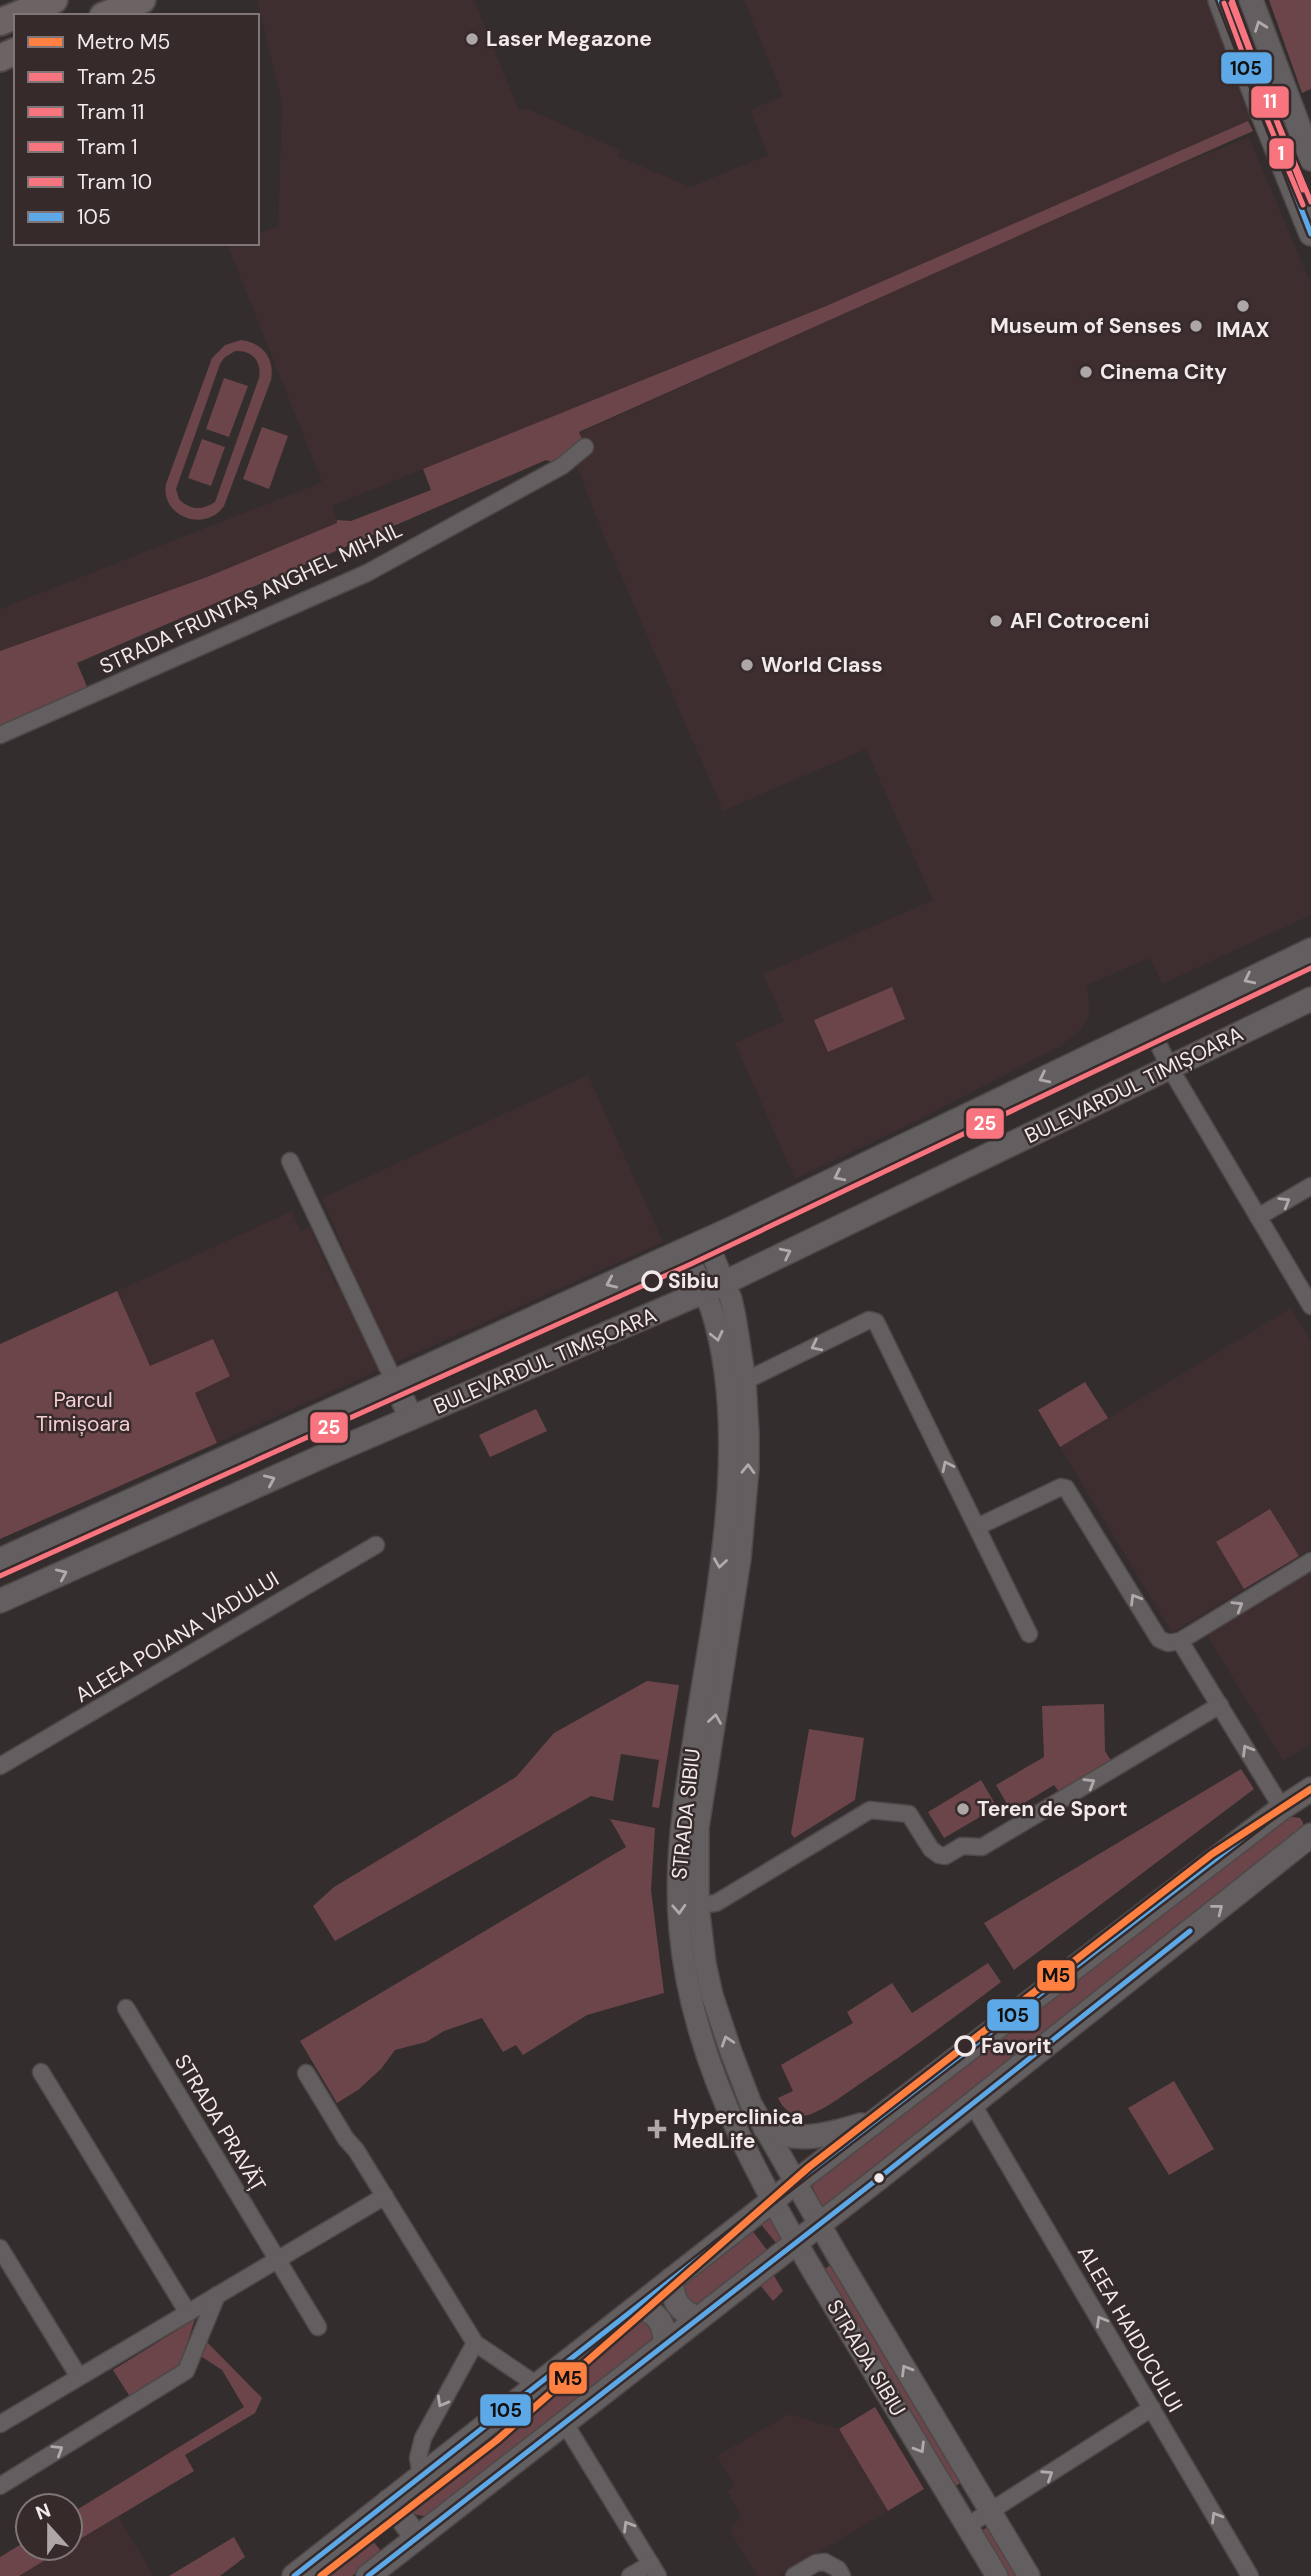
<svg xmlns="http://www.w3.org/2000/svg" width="1311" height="2576" font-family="'DM Sans',sans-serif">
	<rect width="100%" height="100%" fill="#332d2d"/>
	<g fill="#3e2e30">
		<polygon points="257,0 474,0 519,111 526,108 620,150 618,156 690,187 768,155 750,110 783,96 744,0 1208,0 1254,119 826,306 332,506 338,523 207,577 0,651 0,609 322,482 228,246 235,243 257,243 257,234 278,226 282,103"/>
		<polygon points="1249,137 1311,284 1311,915 1162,984 1150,958 1087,985 1090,1010 1087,1019 1082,1028 1062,1045 919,1120 795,1179 735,1043 784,1021 763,974 933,900 866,749 723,811 604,536 566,439 1138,181"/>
		<polygon points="588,1075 663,1242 217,1443 194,1393 213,1340 150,1367 117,1291 292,1211 301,1231 310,1227 336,1285 355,1277 322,1198"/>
		<polygon points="1291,1308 1311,1341 1311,1549 1172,1633 1060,1447"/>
		<polygon points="1311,1572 1311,1744 1283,1761 1207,1635"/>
		<polygon points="789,2414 839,2429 888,2511 779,2576 757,2576 730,2531 741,2515 727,2491 735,2486 717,2456"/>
		<polygon points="118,2516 154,2576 19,2576 65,2548 70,2548 70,2545"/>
	</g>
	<g fill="#6b454a" fill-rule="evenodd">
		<polygon points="1269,0 1311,0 1311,89 1302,93"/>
		<polygon points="1248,121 1253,131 579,432 585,447 562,466 546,460 77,663 88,689 0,726 0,651 207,577 337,523 337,520 351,521 431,490 423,469 826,306"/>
		<path d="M241 340C263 343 275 358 271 380L224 506C206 533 160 517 166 484L212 358 225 345ZM235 351C252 350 262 361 259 378L215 502C201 511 190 510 179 499L176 489 220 364 224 358Z"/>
		<polygon points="224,378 248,386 229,437 206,429"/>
		<polygon points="262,427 288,436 269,489 243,479"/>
		<polygon points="202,439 225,447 211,486 188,478"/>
		<polygon points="892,987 905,1019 828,1052 814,1020"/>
		<polygon points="117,1291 150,1366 213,1339 230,1376 195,1393 217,1443 0,1539 0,1344"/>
		<polygon points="1085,1382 1108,1418 1060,1447 1038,1410"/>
		<polygon points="536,1409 547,1431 490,1457 479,1435"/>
		<polygon points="1270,1509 1299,1556 1244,1589 1216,1542"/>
		<polygon points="647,1681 679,1685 659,1808 652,1807 659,1760 621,1754 613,1801 591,1796 335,1941 313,1906 334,1887 516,1777 554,1733"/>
		<polygon points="1104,1704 1105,1751 1112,1762 1060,1793 1054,1785 1011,1811 996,1785 1044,1757 1042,1706"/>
		<polygon points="809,1729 864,1738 855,1800 794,1838 791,1833"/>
		<polygon points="1241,1769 1254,1789 1014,1970 984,1923"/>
		<polygon points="981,1780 997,1807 944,1838 928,1812"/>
		<polygon points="1287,1816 1300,1818 1303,1822 1303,1829 824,2210 811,2184"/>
		<polygon points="610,1819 655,1828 651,1890 664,1993 587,2015 523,2055 516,2045 503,2052 482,2018 444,2031 426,2042 395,2050 381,2069 358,2090 337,2103 300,2041 626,1847"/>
		<path d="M988 1963 1001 1982C956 2016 911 2050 864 2081 849 2091 825 2110 808 2115 794 2119 783 2109 778 2098L793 2091 781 2065 853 2023 847 2012 892 1983 912 2013Z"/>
		<polygon points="1174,2081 1214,2149 1169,2175 1128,2108"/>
		<polygon points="768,2215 783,2240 777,2244 759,2222"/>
		<path d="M751 2229 767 2250 701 2303 692 2304C685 2298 682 2293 684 2284Z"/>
		<polygon points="831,2265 962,2482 952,2488 821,2271"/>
		<polygon points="773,2274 783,2291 773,2301 760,2285"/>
		<polygon points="195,2319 178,2372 132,2400 113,2370"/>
		<polygon points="643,2319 651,2324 655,2334 651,2345 425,2516 417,2515 410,2511 410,2495 634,2320"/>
		<polygon points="206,2341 262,2398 255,2413 185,2455 194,2471 70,2545 70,2514 244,2407 222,2370 199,2355"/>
		<polygon points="875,2407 924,2489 888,2511 839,2429"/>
		<polygon points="986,2528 990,2529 1018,2576 1005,2576 981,2531"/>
		<polygon points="364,2531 383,2553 352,2576 306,2576"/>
		<polygon points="234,2537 245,2557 220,2576 169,2576"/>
		<polygon points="28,2540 28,2548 65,2548 19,2576 0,2576 0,2557"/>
	</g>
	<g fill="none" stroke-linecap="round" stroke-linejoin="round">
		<g stroke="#4e4849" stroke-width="19">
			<g id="minor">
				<polyline points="0,735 367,573 562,466 585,447"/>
				<polyline points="1150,1027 1170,1068 1311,1306"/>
				<polyline points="290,1161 394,1381"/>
				<polyline points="1258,1217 1311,1186"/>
				<polyline points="745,1381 869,1320 876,1322 1029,1634"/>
				<polyline points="977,1527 1061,1487 1066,1488 1159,1639 1168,1643 1180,1641 1311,1561"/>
				<polyline points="1180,1641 1282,1808"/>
				<polyline points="0,1766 376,1545"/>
				<polyline points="698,1905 716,1903 870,1810 909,1814 931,1849 939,1855 945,1856 962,1846 982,1847 1220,1705"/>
				<polyline points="126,2008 318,2327"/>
				<polyline points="41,2072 188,2313"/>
				<polyline points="306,2073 346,2139 356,2150 475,2343 537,2385"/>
				<polyline points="972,2103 1250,2576"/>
				<polyline points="0,2248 79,2377"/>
				<polyline points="564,2422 658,2576"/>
				<polyline points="0,2424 385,2196"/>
				<polyline points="421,2476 418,2458 423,2438 475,2343"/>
				<polyline points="0,2486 186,2371 217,2295"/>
				<polyline points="967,2526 1152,2408"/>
				<polyline points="630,2576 651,2564"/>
				<polyline points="794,2576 816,2563 825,2562 838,2569 842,2576"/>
			</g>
		</g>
		<g stroke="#4e4849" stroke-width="24">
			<g id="tertiary">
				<polyline points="706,1240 731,1299 735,1317 745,1381 748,1433 748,1469 740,1559 698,1828 698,1905 705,1963 712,1995 731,2052 751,2104 836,2253 1029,2576"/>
				<path d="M685 1250C693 1269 704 1289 711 1308 753 1437 714 1608 694 1739 684 1802 674 1865 680 1930 693 2080 778 2213 854 2339 902 2418 950 2497 997 2576"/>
			</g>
		</g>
		<g stroke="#4e4849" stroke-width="26">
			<g id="secondary">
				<polyline points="1220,0 1261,110 1311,234"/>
				<polyline points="1251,0 1311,159"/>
				<polyline points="394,1381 411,1418"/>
				<polyline points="0,1560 733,1228 1311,950"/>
				<polyline points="0,1601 323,1456 724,1283 1311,999"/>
				<path d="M765 2128C797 2144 828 2135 861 2125"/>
				<path d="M671 2280C673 2300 678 2312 699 2318"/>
				<path d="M639 2306C658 2314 665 2323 665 2344"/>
				<polyline points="389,2501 416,2537"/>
				<polyline points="294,2576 796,2182 1282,1808 1311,1789"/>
				<polyline points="368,2576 879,2178 1311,1835"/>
			</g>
		</g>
		<g stroke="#4e4849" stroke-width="30">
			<g id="primary">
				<polyline points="103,16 142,0"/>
				<polyline points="0,22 54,0"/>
				<polyline points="0,58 16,51"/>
			</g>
		</g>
		<use href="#minor" stroke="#635e5f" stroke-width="16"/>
		<use href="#tertiary" stroke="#635e5f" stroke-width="21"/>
		<use href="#secondary" stroke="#635e5f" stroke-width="23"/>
		<use href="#primary" stroke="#6e6364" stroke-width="26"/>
		<g stroke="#362a2b" stroke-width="10">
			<g id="bus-1">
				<polyline points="1220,0 1311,234"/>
				<polyline points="294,2576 796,2182 1282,1808 1311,1789"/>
				<polyline points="368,2576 879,2178 1190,1931"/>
			</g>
		</g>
		<use href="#bus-1" stroke="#5da8e6" stroke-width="5"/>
		<g stroke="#362a2b" stroke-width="10">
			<polyline id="tram-1" points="0,1576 691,1264 1311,968"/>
		</g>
		<g stroke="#362a2b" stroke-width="10">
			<polyline id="tram-2" points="1232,0 1275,116 1311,202"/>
		</g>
		<g stroke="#362a2b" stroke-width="10">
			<polyline id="tram-3" points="1224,3 1267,119 1303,205"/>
		</g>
		<g stroke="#362a2b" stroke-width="10">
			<polyline id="tram-4" points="1231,3 1303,190"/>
		</g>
		<use href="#tram-1" stroke="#f8757f" stroke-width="5"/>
		<use href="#tram-2" stroke="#f8757f" stroke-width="5"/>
		<use href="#tram-3" stroke="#f8757f" stroke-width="5"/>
		<use href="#tram-4" stroke="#f8757f" stroke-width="5"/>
		<g stroke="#362a2b" stroke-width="12">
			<polyline id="metro-1" points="321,2576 497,2440 809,2167 1212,1854 1311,1789"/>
		</g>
		<use href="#metro-1" stroke="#ff8040" stroke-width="7"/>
	</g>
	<defs><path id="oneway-chevron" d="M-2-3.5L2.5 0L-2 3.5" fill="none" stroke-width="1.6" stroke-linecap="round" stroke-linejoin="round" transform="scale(1.75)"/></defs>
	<g stroke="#b1aaab">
		<use href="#oneway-chevron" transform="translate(1260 26) rotate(-110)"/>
		<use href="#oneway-chevron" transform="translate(1249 979) rotate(154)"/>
		<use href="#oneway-chevron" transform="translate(1044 1078) rotate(154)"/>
		<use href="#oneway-chevron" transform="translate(839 1176) rotate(154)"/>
		<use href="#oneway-chevron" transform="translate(1285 1202) rotate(-31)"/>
		<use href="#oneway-chevron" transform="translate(786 1253) rotate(-26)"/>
		<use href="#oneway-chevron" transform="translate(611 1283) rotate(156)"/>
		<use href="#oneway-chevron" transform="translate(717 1336) rotate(77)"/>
		<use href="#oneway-chevron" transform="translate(816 1346) rotate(154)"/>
		<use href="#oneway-chevron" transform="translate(947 1466) rotate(-116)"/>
		<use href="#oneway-chevron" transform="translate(748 1469) rotate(-88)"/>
		<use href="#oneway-chevron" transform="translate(270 1480) rotate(-24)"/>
		<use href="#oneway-chevron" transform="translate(720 1563) rotate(98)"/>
		<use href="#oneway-chevron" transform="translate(62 1574) rotate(-24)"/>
		<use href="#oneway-chevron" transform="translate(1135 1599) rotate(-121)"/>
		<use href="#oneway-chevron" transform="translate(1238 1606) rotate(-31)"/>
		<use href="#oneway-chevron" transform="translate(715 1719) rotate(-81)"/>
		<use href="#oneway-chevron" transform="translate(1247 1750) rotate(-121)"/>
		<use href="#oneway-chevron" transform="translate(1090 1783) rotate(-31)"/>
		<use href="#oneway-chevron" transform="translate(679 1909) rotate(87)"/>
		<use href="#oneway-chevron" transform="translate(1218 1909) rotate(-38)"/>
		<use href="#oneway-chevron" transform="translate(727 2041) rotate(-108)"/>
		<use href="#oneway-chevron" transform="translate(1101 2321) rotate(-120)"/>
		<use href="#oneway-chevron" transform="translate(906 2370) rotate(-121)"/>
		<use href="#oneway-chevron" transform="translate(442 2402) rotate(119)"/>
		<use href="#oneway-chevron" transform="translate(920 2448) rotate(59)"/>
		<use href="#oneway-chevron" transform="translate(58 2450) rotate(-32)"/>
		<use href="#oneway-chevron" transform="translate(1048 2475) rotate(-33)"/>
		<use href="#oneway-chevron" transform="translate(1216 2517) rotate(-121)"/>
		<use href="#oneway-chevron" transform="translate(628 2526) rotate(-121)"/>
	</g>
	<g fill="#aea7a8" stroke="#362a2b" stroke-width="2.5">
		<circle cx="472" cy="39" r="7"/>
		<circle cx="1243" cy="306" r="7"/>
		<circle cx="1196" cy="326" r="7"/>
		<circle cx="1086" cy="372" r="7"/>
		<circle cx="996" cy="621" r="7"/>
		<circle cx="747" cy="665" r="7"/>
		<circle cx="963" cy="1809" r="7"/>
		<path d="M653.5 2118.5h7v7h7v7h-7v7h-7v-7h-7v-7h7z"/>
	</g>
	<g fill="#362a2b" stroke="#f1e9ea" stroke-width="3.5">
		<circle cx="652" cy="1281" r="9"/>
		<circle cx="965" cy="2046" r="9"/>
	</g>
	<circle fill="#f1e9ea" stroke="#362a2b" stroke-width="2.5" cx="879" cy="2178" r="6"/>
	<g text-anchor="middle" stroke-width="5" stroke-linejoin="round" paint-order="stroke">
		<g font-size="21" font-weight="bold" fill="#f1e9ea" stroke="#362a2b" text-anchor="start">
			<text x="486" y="46">Laser Megazone</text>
			<text x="1182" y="333" text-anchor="end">Museum of Senses</text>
			<text x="1243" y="337" text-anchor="middle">IMAX</text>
			<text x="1100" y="379">Cinema City</text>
			<text x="1010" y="628">AFI Cotroceni</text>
			<text x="761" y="672">World Class</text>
			<text x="977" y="1816">Teren de Sport</text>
			<text x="673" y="2124">Hyperclinica<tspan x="673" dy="24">MedLife</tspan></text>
		</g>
		<g font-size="21" fill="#f1e9ea" stroke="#362a2b">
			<text transform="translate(251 598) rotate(-25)" y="7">STRADA FRUNTAȘ ANGHEL MIHAIL</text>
			<text transform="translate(1134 1085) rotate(-26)" y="7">BULEVARDUL TIMIȘOARA</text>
			<text transform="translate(545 1361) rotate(-23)" y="7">BULEVARDUL TIMIȘOARA</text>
			<text transform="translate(177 1637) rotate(-31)" y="7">ALEEA POIANA VADULUI</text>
			<text transform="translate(686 1814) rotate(-84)" y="7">STRADA SIBIU</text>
			<text transform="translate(220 2123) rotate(59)" y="7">STRADA PRAVĂȚ</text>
			<text transform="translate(1130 2329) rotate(60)" y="7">ALEEA HAIDUCULUI</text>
			<text transform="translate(866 2358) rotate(59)" y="7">STRADA SIBIU</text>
		</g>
		<g font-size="21" font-weight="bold" fill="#f1e9ea" stroke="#362a2b" text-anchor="start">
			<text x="668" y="1288">Sibiu</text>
			<text x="981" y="2053">Favorit</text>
		</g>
		<g font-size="21" fill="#f5ced2" stroke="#362a2b">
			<text x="83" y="1407">Parcul<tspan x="83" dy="24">Timișoara</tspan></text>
		</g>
	</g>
	<g stroke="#362a2b" stroke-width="2.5">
		<rect x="1220" y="51" width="53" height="34" rx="7" fill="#5da8e6"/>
		<rect x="1250" y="85" width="40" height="34" rx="7" fill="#f8757f"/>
		<rect x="1268" y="137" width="27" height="33" rx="7" fill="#f8757f"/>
		<rect x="965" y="1107" width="40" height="33" rx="7" fill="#f8757f"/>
		<rect x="309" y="1411" width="40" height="33" rx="7" fill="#f8757f"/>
		<rect x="1036" y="1959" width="40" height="33" rx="7" fill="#ff8040"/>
		<rect x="986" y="1998" width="54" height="34" rx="7" fill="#5da8e6"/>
		<rect x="548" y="2361" width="40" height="34" rx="7" fill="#ff8040"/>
		<rect x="479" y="2393" width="53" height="34" rx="7" fill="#5da8e6"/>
	</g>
	<g font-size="19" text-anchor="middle" font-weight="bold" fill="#fff">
		<text x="1270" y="108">11</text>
		<text x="1281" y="160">1</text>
		<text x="985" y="1130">25</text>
		<text x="329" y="1434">25</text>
	</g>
	<g font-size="19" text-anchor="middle" font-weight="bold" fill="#111">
		<text x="1246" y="75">105</text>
		<text x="1056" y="1982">M5</text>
		<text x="1013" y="2022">105</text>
		<text x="568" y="2385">M5</text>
		<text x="506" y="2417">105</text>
	</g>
	<rect x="14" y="14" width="245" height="231" fill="#362a2b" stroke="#817677" stroke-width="2"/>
	<rect x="28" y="37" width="35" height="10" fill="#ff8040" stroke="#817677" stroke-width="2"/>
	<text x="77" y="49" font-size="21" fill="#f1e9ea">Metro M5</text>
	<rect x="28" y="72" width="35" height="10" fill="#f8757f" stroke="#817677" stroke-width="2"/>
	<text x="77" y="84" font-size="21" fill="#f1e9ea">Tram 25</text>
	<rect x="28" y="107" width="35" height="10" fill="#f8757f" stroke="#817677" stroke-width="2"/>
	<text x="77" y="119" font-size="21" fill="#f1e9ea">Tram 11</text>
	<rect x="28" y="142" width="35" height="10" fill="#f8757f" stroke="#817677" stroke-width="2"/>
	<text x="77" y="154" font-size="21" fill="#f1e9ea">Tram 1</text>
	<rect x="28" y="177" width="35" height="10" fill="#f8757f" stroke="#817677" stroke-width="2"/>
	<text x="77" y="189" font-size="21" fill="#f1e9ea">Tram 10</text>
	<rect x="28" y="212" width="35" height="10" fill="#5da8e6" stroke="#817677" stroke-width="2"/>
	<text x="77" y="224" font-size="21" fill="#f1e9ea">105</text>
	<g transform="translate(49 2527) rotate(339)"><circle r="33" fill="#362a2b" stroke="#817677" stroke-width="2"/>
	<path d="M0-5L12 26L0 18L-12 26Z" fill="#aea7a8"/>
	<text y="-10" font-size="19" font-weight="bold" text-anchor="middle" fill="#f1e9ea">N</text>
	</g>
</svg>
